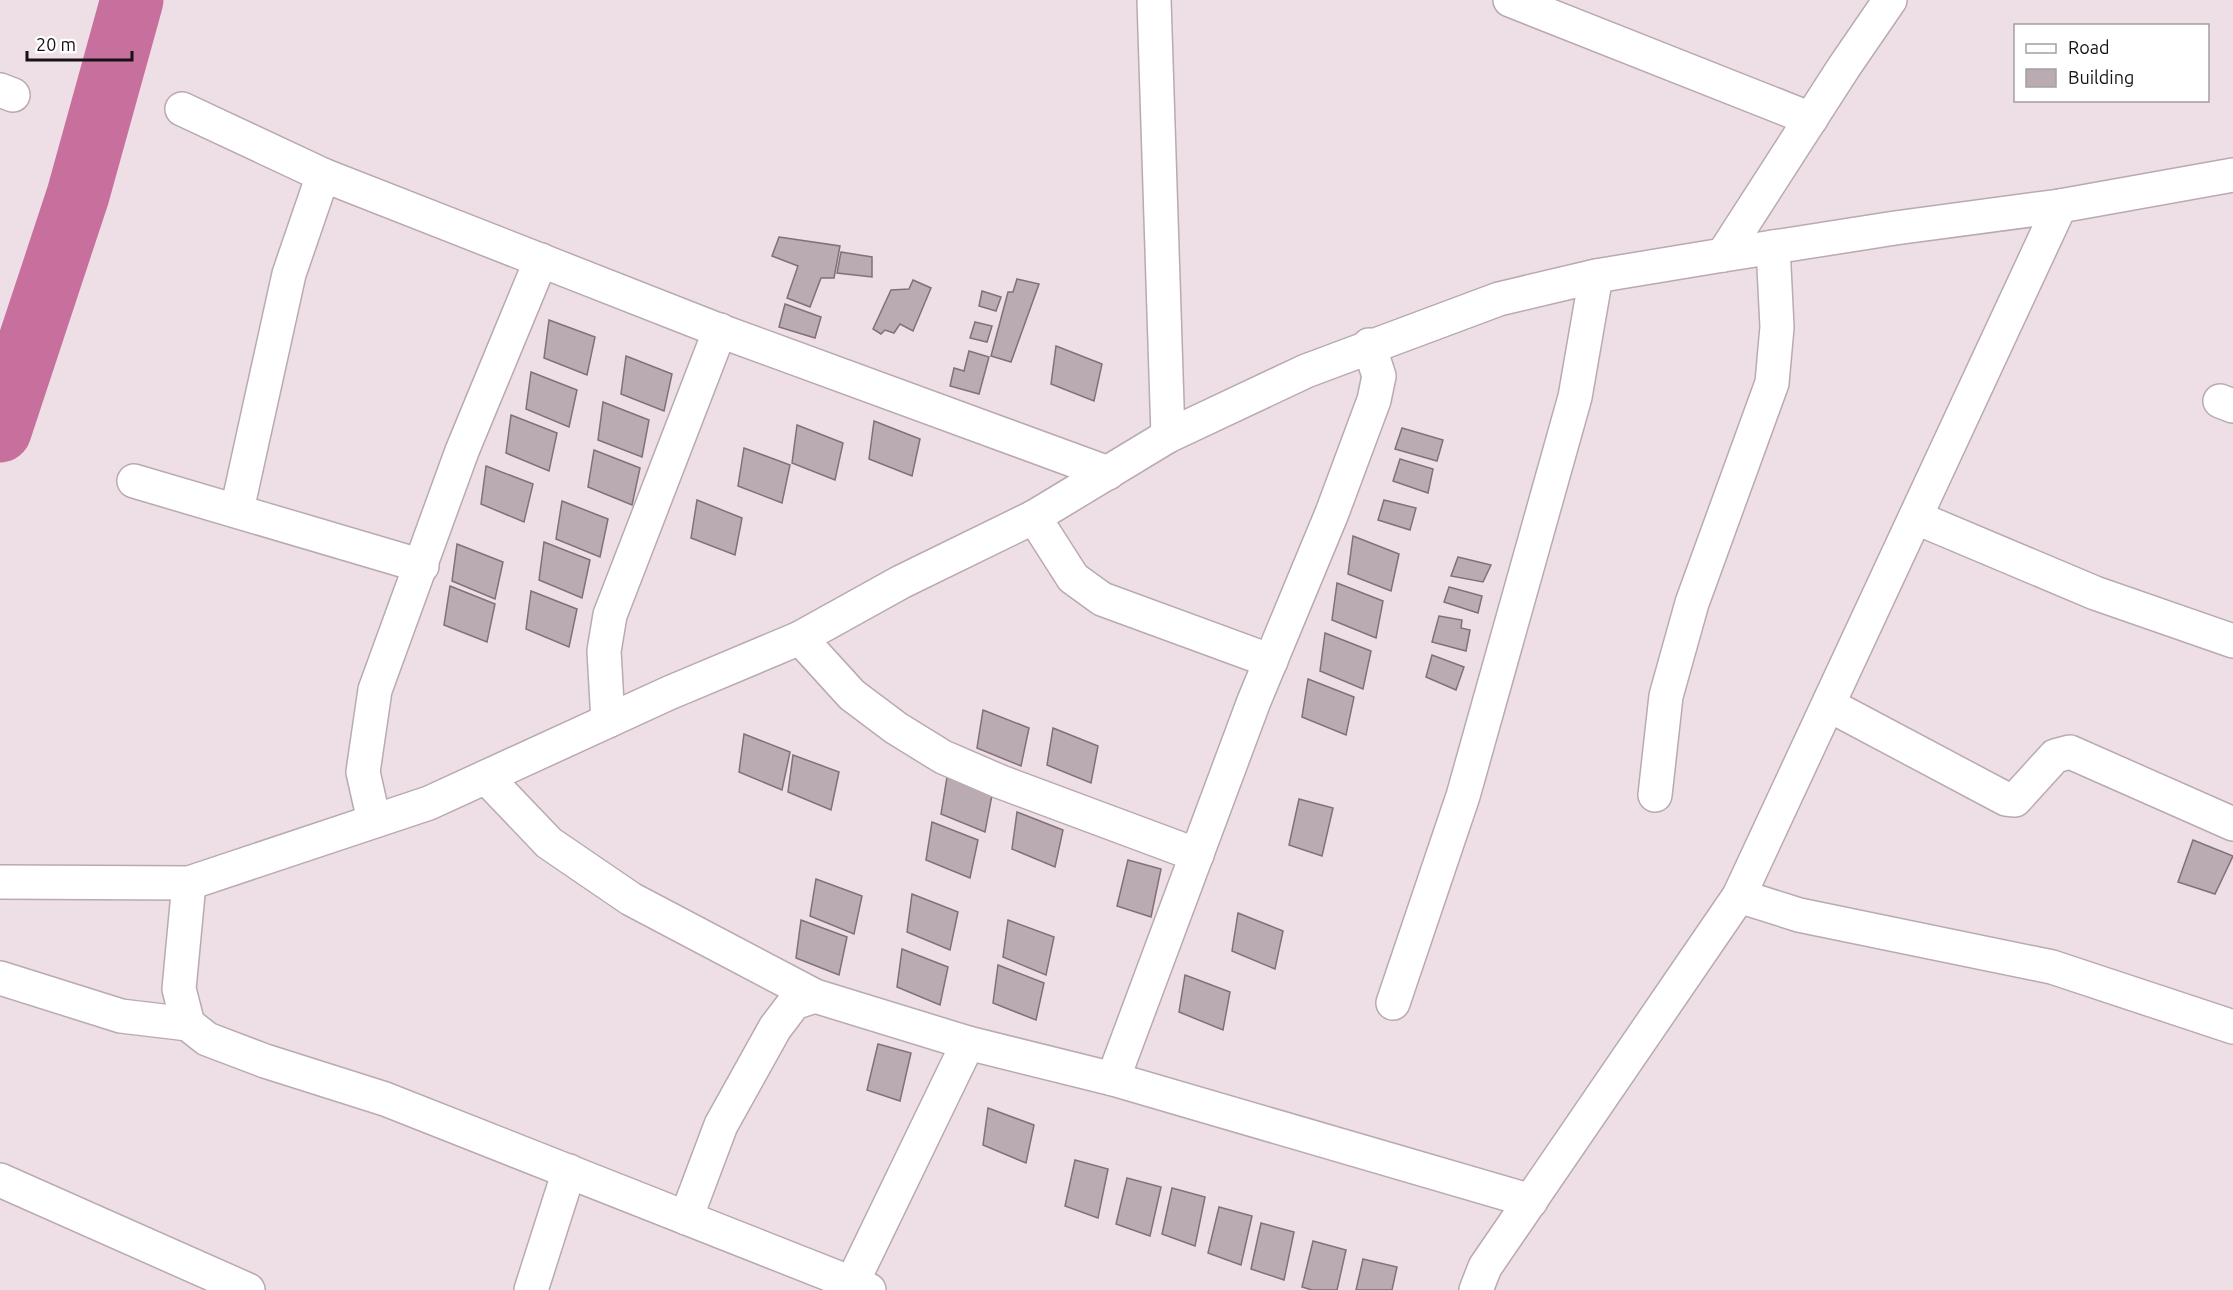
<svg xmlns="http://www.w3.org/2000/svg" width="2233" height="1290" font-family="Ubuntu,sans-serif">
	<rect width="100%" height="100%" fill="#eedee5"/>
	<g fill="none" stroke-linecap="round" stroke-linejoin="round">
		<polyline stroke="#c8709d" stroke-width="63" points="0,431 78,195 132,0"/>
	</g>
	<g fill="#baabb2" stroke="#7f7177" stroke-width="1.5">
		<polygon points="779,237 840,246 834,278 821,278 810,307 787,298 798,266 772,256"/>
		<polygon points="841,252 872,257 872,277 837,273"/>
		<polygon points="1017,279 1039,284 1011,362 991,356 1008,292 1013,292"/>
		<polygon points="913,280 931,288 913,331 900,324 894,333 885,330 881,334 873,329 891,290 909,289"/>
		<polygon points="982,291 1001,297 996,311 979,306"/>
		<polygon points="785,304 821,317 815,338 779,327"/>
		<polygon points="549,320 595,337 587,375 544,358"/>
		<polygon points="975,322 992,326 987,342 970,338"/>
		<polygon points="1056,346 1102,364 1094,401 1051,384"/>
		<polygon points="969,351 989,357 979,394 950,386 954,368 964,371"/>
		<polygon points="626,356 672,374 664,411 621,394"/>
		<polygon points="531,372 577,390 569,427 526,409"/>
		<polygon points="603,402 649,420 642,457 598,440"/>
		<polygon points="511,415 557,433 549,471 506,453"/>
		<polygon points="874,421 920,439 912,476 869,459"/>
		<polygon points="797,425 843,443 835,480 792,463"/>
		<polygon points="1402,428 1443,440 1437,461 1395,449"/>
		<polygon points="744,448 790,465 782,503 738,486"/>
		<polygon points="594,450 640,468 632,505 588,487"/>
		<polygon points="1400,459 1433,469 1428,493 1393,481"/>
		<polygon points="486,466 533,484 524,522 481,504"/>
		<polygon points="697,500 742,518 735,555 691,538"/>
		<polygon points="1384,500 1416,508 1410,530 1378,520"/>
		<polygon points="562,501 608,519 600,557 556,539"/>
		<polygon points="1353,536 1399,554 1391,591 1348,574"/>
		<polygon points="544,542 590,560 582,598 539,580"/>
		<polygon points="457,544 503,562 495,599 452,581"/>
		<polygon points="1458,557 1491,565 1483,582 1451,576"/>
		<polygon points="1337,583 1383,601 1376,638 1332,620"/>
		<polygon points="450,586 495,604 487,642 444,625"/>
		<polygon points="1449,587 1482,596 1478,613 1444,602"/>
		<polygon points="531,591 577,609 569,647 526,629"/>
		<polygon points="1439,616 1462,620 1461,628 1470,630 1466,651 1432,642"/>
		<polygon points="1325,633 1371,651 1363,689 1320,671"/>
		<polygon points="1432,655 1464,667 1456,690 1426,677"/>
		<polygon points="1308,679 1354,697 1346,735 1302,717"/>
		<polygon points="983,710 1029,728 1021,766 977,748"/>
		<polygon points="1053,728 1098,746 1091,783 1047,765"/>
		<polygon points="744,734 790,752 782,790 739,772"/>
		<polygon points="793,755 839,772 831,810 788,792"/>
		<polygon points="947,777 992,795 985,832 941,814"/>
		<polygon points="1299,799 1333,808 1322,856 1289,845"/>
		<polygon points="1017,812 1063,830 1055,867 1012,849"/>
		<polygon points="932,822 978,840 970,878 926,860"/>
		<polygon points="2193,840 2233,856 2215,894 2178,882"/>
		<polygon points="1128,860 1161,869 1151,917 1117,906"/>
		<polygon points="816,879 862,896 854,934 810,916"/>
		<polygon points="912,894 958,912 950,950 907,932"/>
		<polygon points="1238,913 1283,931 1275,969 1232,951"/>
		<polygon points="801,920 847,937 839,975 796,958"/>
		<polygon points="1008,920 1054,937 1046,975 1003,957"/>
		<polygon points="902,949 948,967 940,1005 897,987"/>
		<polygon points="998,965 1044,983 1036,1020 993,1003"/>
		<polygon points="1185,975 1230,992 1223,1030 1179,1012"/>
		<polygon points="878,1044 911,1053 900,1101 867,1090"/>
		<polygon points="988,1108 1034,1125 1026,1163 983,1145"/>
		<polygon points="1075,1160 1108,1169 1098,1218 1065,1206"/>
		<polygon points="1127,1178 1161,1187 1150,1236 1116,1224"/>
		<polygon points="1172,1188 1205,1197 1195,1246 1162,1234"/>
		<polygon points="1219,1207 1252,1216 1241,1265 1208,1253"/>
		<polygon points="1261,1223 1294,1232 1284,1280 1251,1269"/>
		<polygon points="1313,1241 1346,1250 1337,1290 1312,1290 1302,1287"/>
		<polygon points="1363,1259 1397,1267 1392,1290 1356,1290"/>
	</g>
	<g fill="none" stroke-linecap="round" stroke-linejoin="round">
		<g stroke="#b9aab1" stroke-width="36">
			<g id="street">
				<polyline points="1154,0 1168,436"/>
				<polyline points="1510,0 1811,119"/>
				<polyline points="0,90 13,95"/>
				<polyline points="182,109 323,175 726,333 1108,473"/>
				<polyline points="1723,255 1844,67 1890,0"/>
				<polyline points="2220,401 2233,406"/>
				<polyline points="134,481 422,566"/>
				<polyline points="237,510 289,274 323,175"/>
				<polyline points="1034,517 1073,578 1102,599 1271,661"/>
				<polyline points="1917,518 2095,593 2233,641"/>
				<polyline points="800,638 852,695 896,728 943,757 1001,782 1197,855"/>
				<polyline points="1829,705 2006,799 2015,800 2055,756 2070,752 2233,824"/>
				<polyline points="608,721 604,651 610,615 720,330"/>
				<polyline points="486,777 549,843 631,899 815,996 968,1043 1113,1079 1531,1201"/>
				<polyline points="1655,795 1666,696 1692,603 1772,383 1777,327 1773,247"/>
				<polyline points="374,821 363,772 375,690 462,451 541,260"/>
				<polyline points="0,882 189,883 429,803 669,693 800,638 901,582 1034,517 1168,436 1306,371 1499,299 1596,276 1723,255 1895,228 2060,206 2233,175"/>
				<polyline points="189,883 179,989 188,1024 207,1039 265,1061 385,1099 869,1290"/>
				<polyline points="1739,896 1799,915 2052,967 2233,1027"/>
				<polyline points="0,978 121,1016 188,1024"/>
				<polyline points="1393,1003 1463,796 1575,397 1596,276"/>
				<polyline points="1113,1079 1254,701 1332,513 1374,400 1379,376 1369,345"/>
				<polyline points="0,1180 248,1290"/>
				<polyline points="686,1218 721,1125 775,1028 794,1003 815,996"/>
				<polyline points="852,1283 968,1043"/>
				<polyline points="531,1290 569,1171"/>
				<polyline points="1476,1290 1485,1267 1739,896 2060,206"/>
			</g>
		</g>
		<use href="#street" stroke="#fff" stroke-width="33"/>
	</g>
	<rect x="2014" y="24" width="195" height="78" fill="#ffffff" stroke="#a2a0a1" stroke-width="1.5"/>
	<rect x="2026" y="44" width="30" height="9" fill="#ffffff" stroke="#a2a0a1" stroke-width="1.5"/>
	<text x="2068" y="54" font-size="18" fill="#171215">Road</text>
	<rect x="2026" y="69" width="30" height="18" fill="#baabb2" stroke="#a2a0a1" stroke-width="1.5"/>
	<text x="2068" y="84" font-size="18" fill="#171215">Building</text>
	<path d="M27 51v9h105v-9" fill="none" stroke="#171215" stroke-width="3"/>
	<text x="36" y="51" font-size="18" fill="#171215" stroke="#ffffff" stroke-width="4.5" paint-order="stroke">20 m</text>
</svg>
